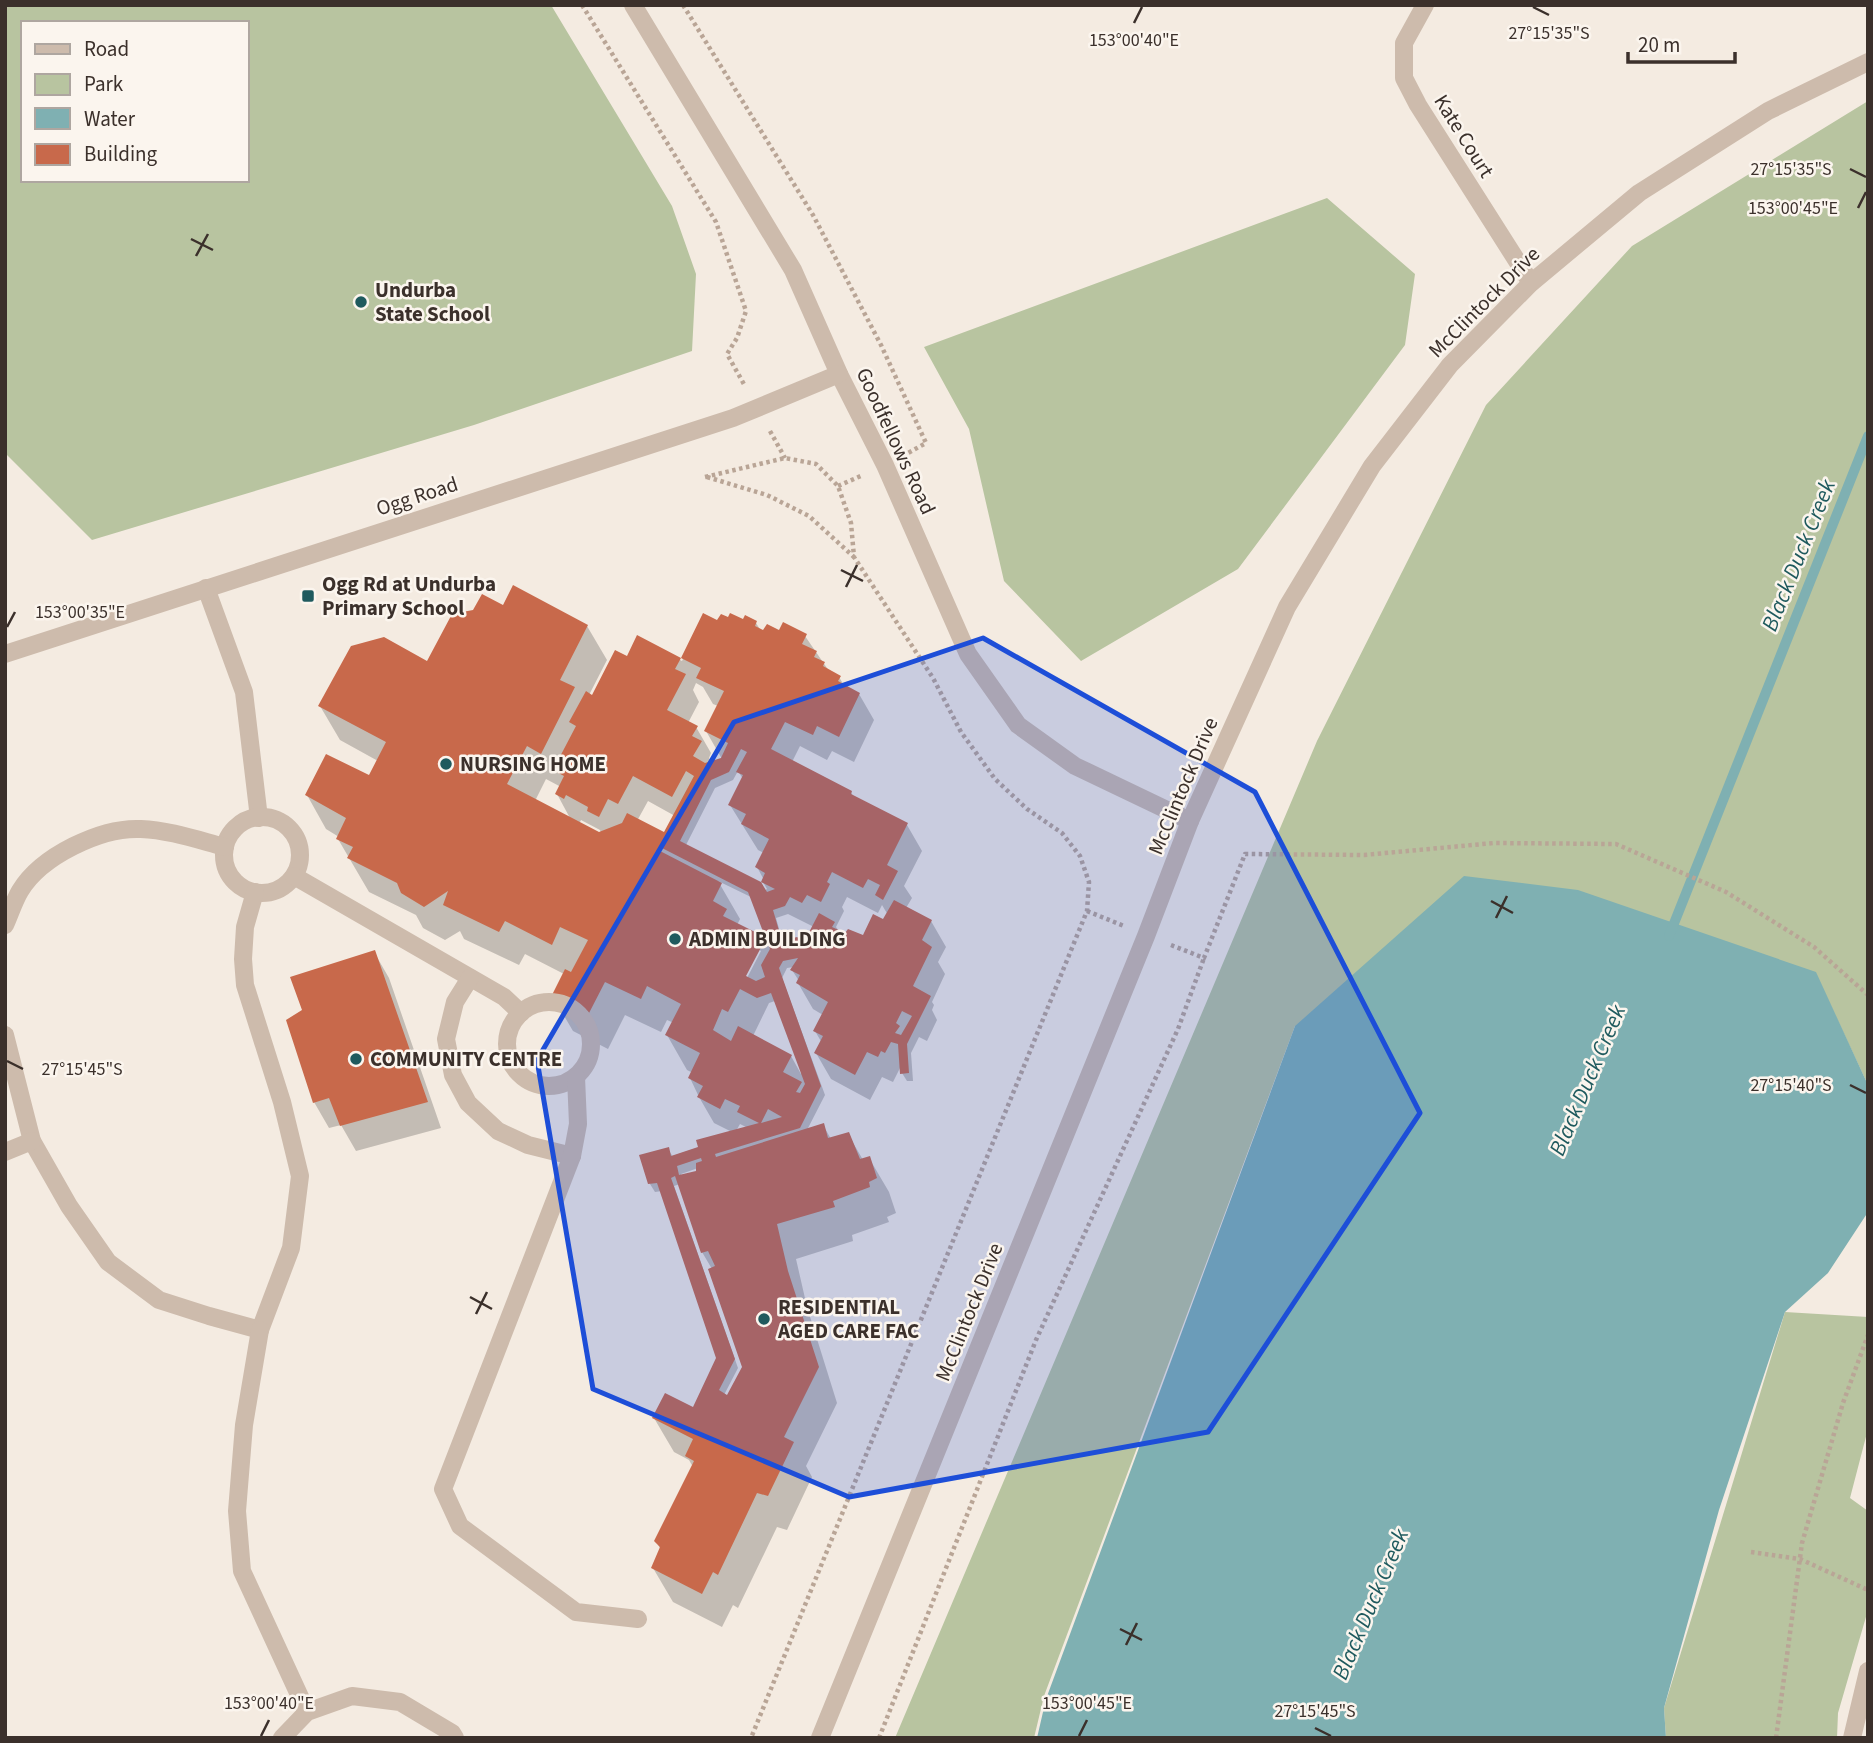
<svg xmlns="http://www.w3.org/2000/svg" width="1873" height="1743" font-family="'Source Sans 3',sans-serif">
	<rect width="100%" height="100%" fill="#f4ebe1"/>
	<g fill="#b8c4a0" fill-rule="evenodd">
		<path d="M5 5H551L672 206 696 274 692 351 474 425 92 540 5 453ZM23 23H247V180H23Z"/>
		<polygon points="1868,101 1868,1085 1815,972 1295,1026 1044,1696 1034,1738 895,1738 1317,741 1486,405 1632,246"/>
		<polygon points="1327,198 1415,274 1405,345 1238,569 1081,661 1004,581 969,429 924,347"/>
		<polygon points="1785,1312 1868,1317 1868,1429 1850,1498 1868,1511 1868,1610 1838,1713 1837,1738 1666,1738 1664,1708"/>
	</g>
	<polygon fill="#7fb0b2" points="1464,876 1578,890 1816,972 1868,1085 1868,1212 1828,1273 1785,1312 1719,1510 1664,1708 1666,1738 1037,1738 1046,1699 1295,1026"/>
	<g fill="#0003" fill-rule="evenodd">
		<path d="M504 607 587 626 607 660 589 695 593 697 627 658 638 638 682 661 704 616 718 622 756 623 761 631 805 636 829 671 839 677 845 687 859 694 874 720 854 762 832 751 827 760 800 746 792 762 851 792 854 798 907 825 922 851 904 886 912 898 906 908 931 921 946 947 938 962 945 974 932 1002 934 1005 932 1010 937 1020 927 1041 919 1037 911 1053 913 1081H907L902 1073 901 1066 893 1082 882 1077 870 1100 831 1079 816 1053 822 1043 815 1031 823 1015 813 1009 798 983 799 981 792 970 794 967 787 968 782 978 825 1095 807 1130 823 1125 831 1139 848 1134 863 1160 869 1158 889 1192 896 1213 887 1217 889 1222 852 1235 853 1241 796 1259 807 1307 837 1403 806 1466 812 1477 787 1530 777 1527 738 1608 733 1605 722 1627 673 1602 653 1568 661 1550 656 1541 693 1467 689 1460 674 1452 654 1418 693 1409 718 1358 662 1191 655 1192 650 1184 668 1149 673 1157 700 1148 732 1132 714 1123 699 1097 690 1078 693 1073 687 1070 667 1035 674 1023 667 1020 661 1032 625 1015 608 1049 573 1031 553 997 564 974 525 954 519 965 464 939 460 931 445 940 423 928 416 915 369 892 338 839 339 837 326 829 307 795 369 777 378 761 340 740 320 706 428 663ZM696 683 703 687 713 704 718 706 706 731 722 759 712 763 709 758 711 753 696 727 688 723 699 702 693 690ZM738 771 743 779 730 805 758 850 764 853 757 867 764 880 763 882 767 889 764 891 686 845 715 788 733 780ZM546 779 561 787 557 794 571 820 535 801ZM648 801 675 816 665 835 637 821ZM581 820 600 830 601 833 599 834 579 824ZM718 881 753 898 768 941 737 925 740 919ZM847 897 878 913 882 905 888 915 884 922 863 938 840 933 836 927 844 911 842 907ZM788 914 814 927 809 947 783 943 776 918ZM758 949 761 951 747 978H743ZM775 1001 803 1073 801 1074 791 1056 753 1036 769 1003ZM740 1124 748 1128 736 1131ZM698 1168V1172L682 1177 681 1174ZM680 1184 702 1252 712 1269 744 1367 728 1397 724 1395 738 1368 674 1186Z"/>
		<polygon points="374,952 389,978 441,1128 356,1151 341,1125 329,1128 314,1102 304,1011"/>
	</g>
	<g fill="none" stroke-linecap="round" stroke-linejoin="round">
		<polyline stroke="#7fb0b2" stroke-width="10" points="1669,936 1868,436"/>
	</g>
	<g fill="#c8694b" fill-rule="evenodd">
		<path d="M513 585 588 625 560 680 575 687 541 754 527 746 507 784 599 832 622 823 627 813 664 832 694 776 686 771 672 797 633 776 618 804 608 799 599 817 587 811 588 807 566 795 564 799 555 794 564 776 553 770 576 726 569 722 586 691 592 695 615 650 627 656 637 635 681 658 703 613 717 620 721 614 728 617 730 613 743 619 745 615 757 621 755 626 763 630 767 624 779 630 783 622 807 634 802 644 817 651 814 657 825 662 823 666 841 676 838 681 860 693 839 737 817 726 813 735 785 722 771 749 852 791 851 794 908 823 887 865 898 871 883 900 875 895 880 885 868 879 863 888 832 872 827 882 830 884 821 902 807 895 802 903 790 897 785 906 773 910 782 941 797 937 804 942 819 913 835 922 832 927 845 933 848 929 863 935 873 914 883 919 894 900 932 920 922 940 932 947 913 986 931 996 907 1044 909 1073 900 1074 898 1044 891 1042 885 1053 881 1051 878 1057 867 1052 855 1075 814 1053 823 1036 813 1031 828 1002 796 983 800 975 790 970 798 958 783 961 779 968 821 1086 800 1128 715 1154 716 1157 824 1123 828 1138 849 1132 860 1159 870 1156 877 1178 869 1182 870 1187 833 1201 835 1207 777 1224 788 1271 819 1367 784 1437 794 1442 768 1496 757 1493 718 1575 713 1572 702 1594 651 1568 660 1547 654 1541 694 1461 685 1456 693 1439 652 1418 665 1393 693 1407 716 1358 657 1183 648 1184 639 1155 669 1147 671 1156 698 1147 696 1140 759 1123 737 1112 740 1106 725 1099 720 1109 697 1097 703 1086 688 1078 700 1053 665 1035 681 1004 647 986 641 999 605 982 588 1015 551 997 565 969 571 972 588 940 560 927 552 945 505 921 499 932 443 905 448 891 424 907 401 893 397 883 347 858 353 847 336 839 346 818 305 795 326 754 369 775 386 742 318 706 351 646 384 637 427 661 452 614 473 610 482 594 503 605ZM681 658 701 668 696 678 724 691 704 731 728 743 721 758 705 763 693 756 702 741 692 736 698 726 667 710 686 674 675 669ZM741 749 747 752 736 772 743 775 728 805 746 814 741 824 769 839 755 867 765 873 761 882 775 889 767 892 761 882 680 841 711 780 729 772ZM662 848 748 892 765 937 723 916 727 909 713 901 722 883 660 851ZM766 938 770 949 761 965 765 977 756 981 746 976ZM740 989 757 998 771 993 805 1084 800 1093 796 1092 802 1082 783 1072 792 1055 738 1026 731 1041 713 1030 722 1009 728 1012ZM902 1011 912 1016 901 1035 895 1033 900 1026 896 1023ZM768 1109 782 1117 761 1123ZM701 1158 702 1161 696 1163V1171L679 1175 677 1166ZM675 1176 701 1253 708 1251 715 1266 708 1269 742 1367 727 1395 719 1390 735 1359 671 1178Z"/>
		<polygon points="375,950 428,1102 340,1126 329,1098 313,1103 286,1020 302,1010 290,977"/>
	</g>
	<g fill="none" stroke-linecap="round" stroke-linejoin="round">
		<g stroke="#b9a596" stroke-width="4.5" stroke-dasharray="3.5 3.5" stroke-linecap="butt">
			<polyline points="582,5 716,222 746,311 737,338 727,354 745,386"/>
			<polyline points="683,5 813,215 881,345 926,443 908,453"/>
			<polyline points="770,431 785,458"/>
			<polyline points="705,477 785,458 816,464 838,486 851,523 854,557 933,678 961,732 995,779 1027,809 1062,833 1080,856 1089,882 1087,911 751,1738"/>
			<polyline points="707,477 767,495 809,516 854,557"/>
			<polyline points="838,486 863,475"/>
			<polyline points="1087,911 1124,926"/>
			<polyline points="1171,945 1204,958 1245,854 1364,855 1494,843 1616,844 1726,892 1814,947 1868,995"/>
			<polyline points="1751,1552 1800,1559 1868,1590"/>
			<polyline points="879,1738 1036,1340 1178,1029 1204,958"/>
			<polyline points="1776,1738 1802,1543 1843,1403 1868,1335"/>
		</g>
		<g stroke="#cdbbac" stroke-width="18">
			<polyline points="633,5 793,270 839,374 885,465 968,654 1018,725 1075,766 1190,821"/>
			<polyline points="1425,5 1404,43 1404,78 1418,105 1531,283"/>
			<polyline points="206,588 244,692 259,818"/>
			<polyline points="5,654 733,418 839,374"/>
			<circle cx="262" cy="855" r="38"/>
			<polyline points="294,876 504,997 521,1013"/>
			<path d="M5 925C10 914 14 901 20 891 41 856 101 827 141 829 169 830 198 840 225 847"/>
			<polyline points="470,978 455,1002 446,1039 453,1075 468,1103 498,1131 528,1145 572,1156"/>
			<circle cx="549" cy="1044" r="42"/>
			<polyline points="5,1035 32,1141 69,1206 108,1262 159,1300 209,1316 260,1330 291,1248 300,1176 282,1102 245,985 243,959 245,927 255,892"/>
			<polyline points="576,1077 578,1124 572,1156 443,1489 460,1526 576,1612 638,1619"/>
			<polyline points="5,1152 32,1141"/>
			<polyline points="260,1330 244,1425 237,1511 242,1571 307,1712"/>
			<polyline points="282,1738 307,1712 352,1696 400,1702 452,1733 455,1738"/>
			<polyline points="820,1738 1146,936 1190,821 1287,607 1372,466 1450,365 1531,283 1639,193 1768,111 1868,62"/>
			<polyline points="1852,1738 1868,1671"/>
		</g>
	</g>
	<path fill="#1d4ed8" fill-opacity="0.2" stroke="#1d4ed8" stroke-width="5" stroke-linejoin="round" d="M983 638 1255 792 1420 1113 1208 1432 849 1497 593 1389 537 1060 734 722Z"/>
	<path fill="none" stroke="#3b302b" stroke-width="2.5" d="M1533 7 1549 15M1134 23 1142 7M1850 169 1866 177M1858 208 1866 192M191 239 213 250M196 256 208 234M841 570 863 581M846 587 857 565M7 627 15 612M1491 901 1513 913M1496 918 1507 896M7 1061 23 1069M1850 1085 1866 1093M470 1297 492 1309M476 1314 487 1292M1120 1629 1142 1640M1126 1645 1137 1623M1315 1728 1331 1736M261 1736 269 1720M1079 1736 1087 1720"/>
	<g fill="#1f5a5e" stroke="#fbf5ee" stroke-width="2.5">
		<circle cx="361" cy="302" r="7"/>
		<rect x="301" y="589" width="14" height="14" rx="3.5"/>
		<circle cx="446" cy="764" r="7"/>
		<circle cx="675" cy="939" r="7"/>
		<circle cx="356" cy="1059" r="7"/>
		<circle cx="764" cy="1319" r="7"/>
	</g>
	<g text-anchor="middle" stroke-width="5" stroke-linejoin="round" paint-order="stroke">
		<g font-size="21" fill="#3b302b" stroke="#fbf5ee">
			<text transform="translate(1464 136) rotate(58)" y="7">Kate Court</text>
			<text transform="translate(1484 302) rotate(-45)" y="7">McClintock Drive</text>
			<text transform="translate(896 441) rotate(65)" y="7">Goodfellows Road</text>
			<text transform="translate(417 496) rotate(-18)" y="7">Ogg Road</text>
			<text transform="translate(1183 786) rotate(-67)" y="7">McClintock Drive</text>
			<text transform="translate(969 1312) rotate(-68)" y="7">McClintock Drive</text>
		</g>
		<g font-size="21" font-weight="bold" fill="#3b302b" stroke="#fbf5ee" text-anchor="start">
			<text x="375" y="297">Undurba<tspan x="375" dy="24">State School</tspan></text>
			<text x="322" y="591">Ogg Rd at Undurba<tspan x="322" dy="24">Primary School</tspan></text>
			<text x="460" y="771">NURSING HOME</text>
			<text x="689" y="946">ADMIN BUILDING</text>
			<text x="370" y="1066">COMMUNITY CENTRE</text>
			<text x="778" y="1314">RESIDENTIAL<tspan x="778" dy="24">AGED CARE FAC</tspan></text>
		</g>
		<g font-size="23" font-style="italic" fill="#1f5a5e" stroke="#fbf5ee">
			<text transform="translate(1798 555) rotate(-68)" y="8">Black Duck Creek</text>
			<text transform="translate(1587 1080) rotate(-67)" y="8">Black Duck Creek</text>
			<text transform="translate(1370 1604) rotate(-67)" y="8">Black Duck Creek</text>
		</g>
	</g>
	<g font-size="18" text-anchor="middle" fill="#3b302b" stroke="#fbf5ee" stroke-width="5" stroke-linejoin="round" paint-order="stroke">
		<text x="1549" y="39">27°15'35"S</text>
		<text x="1134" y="46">153°00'40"E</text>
		<text x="1791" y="175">27°15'35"S</text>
		<text x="1793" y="214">153°00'45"E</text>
		<text x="80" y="618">153°00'35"E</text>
		<text x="82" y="1075">27°15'45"S</text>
		<text x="1791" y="1091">27°15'40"S</text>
		<text x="269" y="1709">153°00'40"E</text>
		<text x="1087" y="1709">153°00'45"E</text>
		<text x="1315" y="1717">27°15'45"S</text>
	</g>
	<rect width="1873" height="1743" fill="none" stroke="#3b302b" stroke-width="14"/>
	<rect x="21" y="21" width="228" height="161" fill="#fbf5ee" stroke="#aea6a0" stroke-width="2"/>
	<rect x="35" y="44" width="35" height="10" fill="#cdbbac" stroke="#aea6a0" stroke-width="2"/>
	<text x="84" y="56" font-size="21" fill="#3b302b">Road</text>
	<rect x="35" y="74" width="35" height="21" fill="#b8c4a0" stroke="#aea6a0" stroke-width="2"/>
	<text x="84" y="91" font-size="21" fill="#3b302b">Park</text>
	<rect x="35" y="108" width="35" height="21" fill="#7fb0b2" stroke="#aea6a0" stroke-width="2"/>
	<text x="84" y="126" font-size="21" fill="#3b302b">Water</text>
	<rect x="35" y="144" width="35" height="21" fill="#c8694b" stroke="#aea6a0" stroke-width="2"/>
	<text x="84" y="161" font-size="21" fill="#3b302b">Building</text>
	<path d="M1628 52v10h107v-10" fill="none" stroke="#3b302b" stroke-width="3.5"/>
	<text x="1638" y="52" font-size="21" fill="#3b302b" stroke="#fbf5ee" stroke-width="5" paint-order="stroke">20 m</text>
</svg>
